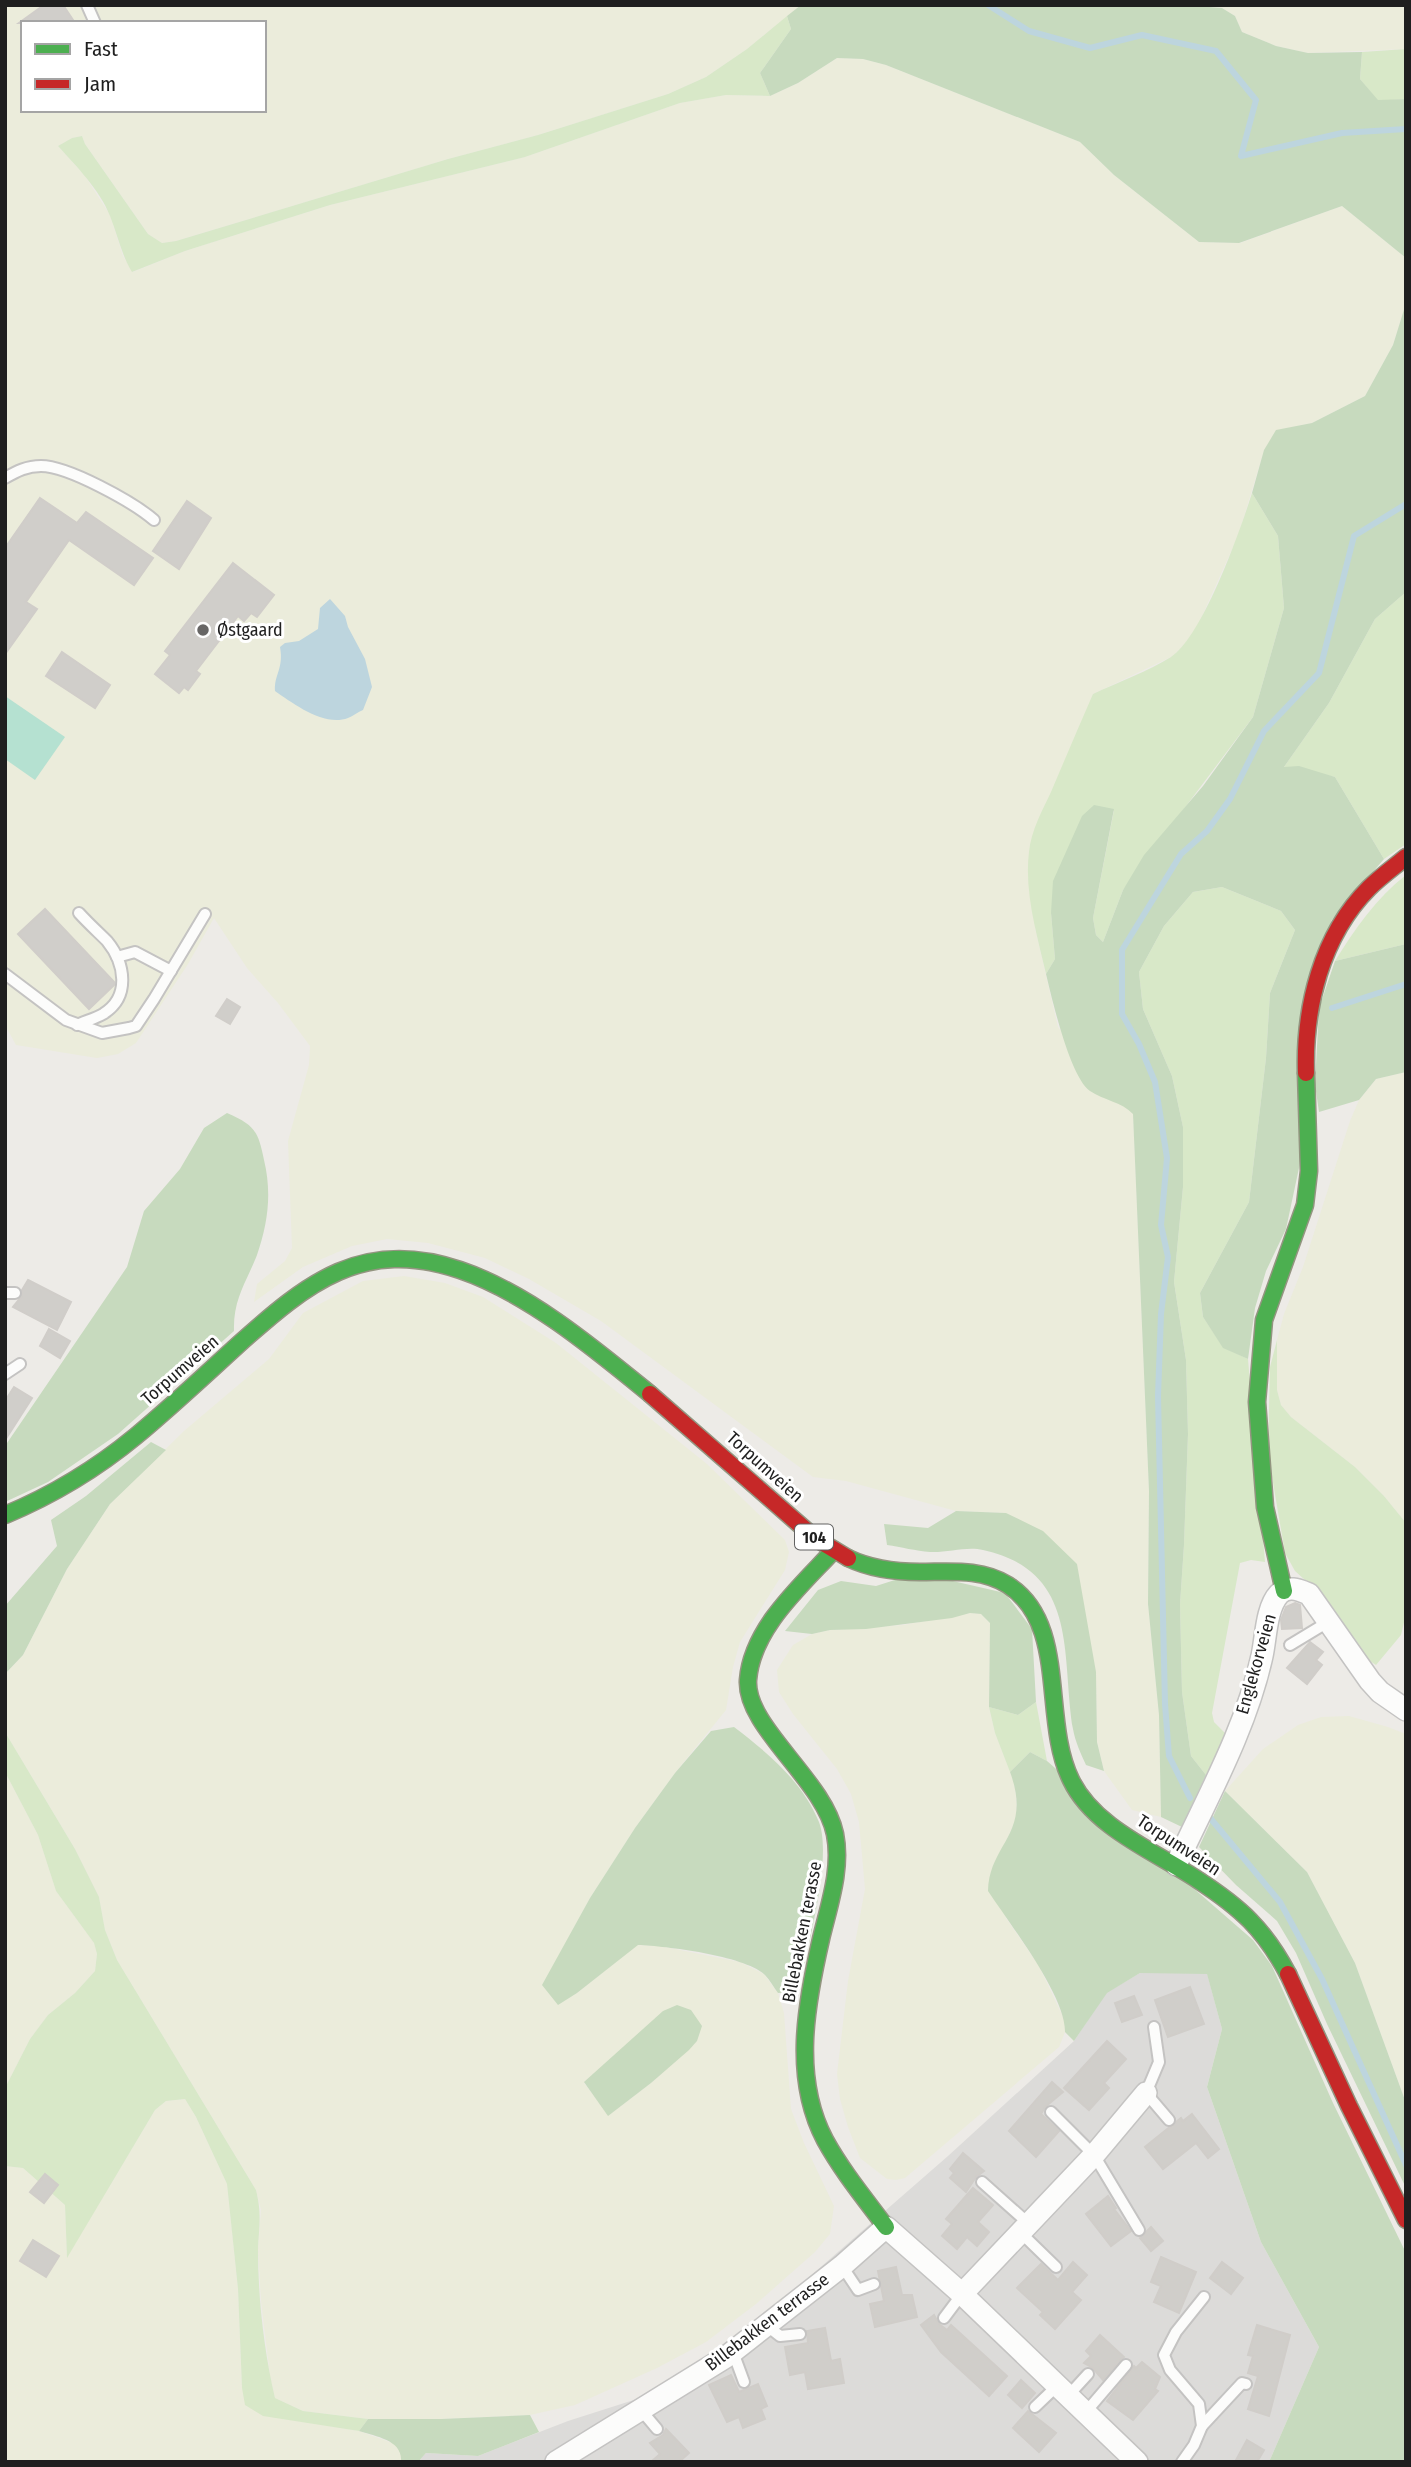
<svg xmlns="http://www.w3.org/2000/svg" width="1411" height="2467" font-family="'Fira Sans Condensed',sans-serif">
	<rect width="100%" height="100%" fill="#edebe7"/>
	<polygon fill="#dcdbd9" points="1140,1973 1207,1973 1222,2029 1207,2087 1261,2242 1319,2347 1269,2462 418,2462 426,2453 478,2456 568,2421 640,2398 717,2350 799,2286 948,2156 1074,2041 1106,1993"/>
	<g fill="#ebecdb" fill-rule="evenodd">
		<path d="M5 5H801L747 49 706 77 668 94 538 135 448 159 176 241 162 243 148 234 85 144 82 136 72 138 58 146 85 176 110 215 123 256 133 272 185 251 330 205 525 157 680 103 726 95 770 96 798 83 837 58 863 59 886 65 1080 142 1114 175 1199 242 1240 243 1342 206 1406 258V304L1393 345 1365 396 1312 423 1276 431 1264 451 1238 536 1194 634 1173 656 1093 694 1035 928 1058 1027 1133 1113 1149 1491 1148 1604 1159 1715 1161 1817 1132 1810 1104 1771 1097 1742 1096 1672 1006 1513 956 1511 846 1481 813 1477 601 1321 529 1279 485 1258 428 1243 387 1239 352 1246 303 1267 254 1302 257 1284 285 1261 292 1248 288 1141 309 1065 310 1046 278 1003 247 968 214 918 188 964 136 1043 118 1054 97 1058 16 1045 5 1025ZM23 23H264V110H23Z"/>
		<polygon points="1184,5 1406,5 1406,49 1308,53 1276,46 1242,32 1235,16 1222,8"/>
		<polygon points="1406,1072 1406,1523 1384,1496 1355,1467 1291,1417 1281,1405 1277,1390 1276,1355 1277,1340 1284,1314 1303,1267 1350,1121 1359,1100 1376,1079"/>
		<path d="M404 1276 445 1283 483 1297 556 1343 707 1464 785 1540 789 1552 785 1570 740 1642 733 1667 726 1710 675 1773 635 1828 590 1898 543 1985 558 2004 577 1993 637 1945 660 1946 740 1962 764 1974 778 1993 784 2013 791 2109 804 2143 834 2206 830 2234 815 2252 756 2304 706 2342 657 2368 575 2405 530 2415 441 2419H368L303 2411 275 2398 270 2376 261 2301 258 2249 261 2210 256 2190 117 1960 105 1930 99 1897 75 1849 5 1732V1674L23 1655 67 1569 110 1504 184 1431 269 1359 303 1313 363 1281ZM697 2041 651 2083 609 2115 584 2083Z"/>
		<polygon points="970,1613 981,1614 990,1623 989,1708 995,1733 1014,1782 1016,1796 1017,1818 997,1860 1006,1918 1039,1966 1065,2021 1065,2032 1059,2047 905,2178 896,2180 887,2179 860,2158 848,2127 840,2099 837,2074 848,1981 865,1889 859,1822 851,1794 837,1769 793,1714 779,1692 777,1670 793,1645 812,1634 830,1630 903,1625"/>
		<polygon points="1349,1716 1388,1727 1406,1734 1406,2103 1355,1963 1307,1872 1225,1791 1263,1749 1298,1725 1321,1717"/>
		<polygon points="5,1772 38,1835 56,1891 94,1943 97,1954 95,1971 75,1993 48,2015 30,2039 5,2088"/>
		<polygon points="185,2099 196,2117 227,2184 238,2289 242,2388 314,2423 359,2431 395,2444 402,2453 401,2462 5,2462 5,2166 23,2168 65,2205 67,2257 155,2110 166,2101"/>
	</g>
	<g fill="#d8e8c8">
		<path d="M787 16 791 29 760 73 770 96 726 95 680 103 525 157 330 205 185 251 132 272C121 254 118 236 110 216 100 190 76 166 58 146L72 138 82 136 85 144 148 234 162 243 176 241 448 159 538 135 668 94 706 77 747 49Z"/>
		<polygon points="1406,49 1406,99 1378,101 1360,79 1362,52"/>
		<path d="M1252 493 1278 536 1284 608 1253 717 1123 890 1103 942 1096 935 1093 918 1114 810 1051 913 1055 959 1046 974C1037 935 1024 892 1029 852 1031 831 1042 811 1051 792 1065 759 1079 726 1093 694 1118 682 1149 671 1171 657 1203 636 1240 531 1252 493Z"/>
		<polygon points="1406,592 1406,844 1384,859 1335,777 1284,767 1329,703 1375,619"/>
		<path d="M1406 875V944L1335 961C1355 929 1376 898 1406 875Z"/>
		<polygon points="1222,887 1281,911 1295,930 1270,993 1266,1058 1249,1202 1200,1293 1203,1317 1223,1347 1248,1359 1265,1562 1251,1560 1240,1563 1212,1713 1214,1722 1226,1734 1206,1775 1191,1756 1182,1692 1180,1604 1184,1545 1188,1434 1186,1360 1174,1282 1183,1187 1183,1127 1172,1076 1143,1009 1139,972 1164,926 1193,892"/>
		<polygon points="1277,1340 1277,1390 1281,1405 1291,1417 1355,1467 1384,1496 1406,1523 1406,1614 1401,1635 1376,1665 1364,1657 1337,1623 1326,1599 1295,1571 1285,1553 1268,1453 1270,1367"/>
		<polygon points="1036,1702 1047,1761 1030,1752 1010,1772 995,1733 989,1707 1018,1715"/>
		<path d="M5 1732 75 1849 99 1897 105 1930 117 1960 256 2190C262 2214 259 2226 258 2250 258 2298 264 2351 275 2398L303 2411 368 2419 359 2431 263 2416 245 2405 242 2388 238 2289 227 2184 196 2117 185 2099 166 2101 155 2110 67 2258 65 2205 23 2168 5 2166V2088L30 2039 48 2015 75 1993 95 1971 97 1954 94 1943 56 1891 38 1835 5 1772Z"/>
	</g>
	<g fill="#c7dabe">
		<polygon points="801,5 1184,5 1222,8 1235,16 1242,32 1276,46 1308,53 1362,52 1360,79 1378,100 1406,99 1406,258 1342,206 1239,243 1199,242 1114,175 1080,142 886,65 863,59 837,58 798,83 770,96 760,73 791,29 787,16"/>
		<path d="M1406 303V592L1375 619 1329 703 1284 767 1299 766 1335 777 1384 859 1331 921 1299 1168 1286 1229 1266 1271 1255 1308 1248 1359 1223 1348 1203 1317 1200 1293 1249 1202 1266 1058 1270 993 1295 930 1281 911 1222 887 1193 892 1164 926 1139 972 1143 1009 1172 1076 1183 1127V1187L1174 1282 1186 1360 1188 1434 1184 1545 1180 1604 1182 1692 1191 1756 1206 1775 1182 1827 1161 1817 1159 1715 1148 1604 1149 1491 1133 1114C1122 1102 1103 1100 1090 1091 1070 1077 1052 999 1046 974L1055 959 1051 913 1053 881 1082 816 1094 805 1114 809 1093 918 1096 935 1103 942 1123 890 1144 855 1203 786 1253 717 1284 608 1278 536 1252 493 1264 450 1276 430 1312 423 1365 396 1393 345Z"/>
		<polygon points="1406,944 1406,1072 1376,1079 1359,1100 1319,1112 1315,1084 1319,1008 1335,961"/>
		<path d="M227 1113C254 1125 258 1130 264 1160 272 1193 268 1223 257 1255 246 1283 233 1299 234 1331L118 1434 48 1482 5 1502V1446L127 1267 144 1211 180 1169 204 1128Z"/>
		<polygon points="151,1442 166,1450 110,1504 67,1569 23,1655 5,1674 5,1606 57,1546 51,1520 86,1496"/>
		<path d="M956 1511 1006 1513 1043 1531 1077 1564 1096 1672 1097 1742 1104 1771 1086 1765C1081 1754 1075 1741 1073 1729 1061 1656 1080 1571 983 1550 967 1546 947 1553 930 1552 916 1551 901 1547 887 1545L884 1524 928 1528Z"/>
		<polygon points="898,1579 944,1579 1005,1593 1032,1629 1036,1702 1018,1715 989,1707 990,1623 981,1614 970,1613 952,1618 866,1629 830,1630 812,1634 785,1631 818,1590 841,1581 876,1586"/>
		<path d="M734 1727C768 1753 802 1781 819 1822 833 1859 806 1952 798 1992L778 1993C774 1988 770 1980 765 1975 746 1956 666 1946 638 1945L577 1993 558 2005 542 1985 590 1898 635 1828 675 1773 711 1731Z"/>
		<path d="M1030 1752 1047 1761 1253 1940 1272 1966 1333 2103 1406 2253V2462H1269L1319 2347 1261 2242 1207 2087 1222 2029 1207 1974 1140 1973 1107 1993 1074 2041 1065 2032C1066 1996 1009 1923 988 1891 989 1843 1033 1834 1010 1772Z"/>
		<polygon points="1225,1791 1307,1872 1355,1963 1406,2103 1406,2188 1327,2024 1296,1953 1277,1921 1236,1885 1199,1847"/>
		<polygon points="677,2005 691,2010 702,2026 697,2041 689,2050 651,2083 608,2116 584,2082 663,2011"/>
		<path d="M530 2415 539 2432 478 2456 426 2453 418 2462H401C403 2440 377 2437 359 2431L368 2419H441Z"/>
	</g>
	<polygon fill="#b5e1d1" points="5,696 65,737 35,780 5,759"/>
	<path fill="#bdd5de" d="M330 599 345 616 348 627 365 659 372 687 363 710C358 712 353 716 348 718 324 727 294 704 275 691 274 674 284 669 280 647L285 643 299 641 318 629 320 608Z"/>
	<g fill="none" stroke-linecap="round" stroke-linejoin="round">
		<g stroke="#bdd5de" stroke-width="6">
			<polyline points="988,5 1029,31 1090,48 1142,35 1216,51 1256,100 1241,156 1342,133 1406,129"/>
			<polyline points="1332,1008 1406,984"/>
			<polyline points="1190,1798 1169,1756 1165,1704 1158,1396 1161,1314 1168,1257 1161,1225 1167,1158 1155,1082 1139,1044 1122,1014 1122,950 1181,854 1207,831 1230,799 1264,731 1319,673 1354,536 1406,504"/>
			<polyline points="1211,1819 1280,1902 1322,1979 1406,2165"/>
		</g>
	</g>
	<g fill="#d0ceca" stroke="#d0cdc9" stroke-width="2">
		<polygon points="44,5 63,5 75,23 19,23"/>
		<polygon points="40,498 77,523 86,512 153,558 134,585 69,540 26,602 37,609 5,654 5,548"/>
		<polygon points="187,501 211,518 179,569 153,551"/>
		<polygon points="233,563 274,595 257,617 251,613 244,621 238,616 196,671 200,674 188,690 184,687 179,693 155,674 170,655 165,651"/>
		<polygon points="62,652 110,685 95,708 46,676"/>
		<polygon points="45,909 114,982 114,985 89,1009 18,934"/>
		<polygon points="227,999 240,1007 230,1024 216,1016"/>
		<polygon points="28,1280 71,1302 57,1330 13,1307 22,1296 22,1290"/>
		<polygon points="49,1329 70,1341 60,1358 40,1346"/>
		<polygon points="14,1387 32,1398 5,1440 5,1401"/>
		<polygon points="1295,1603 1300,1605 1302,1628 1282,1629 1281,1620 1286,1607"/>
		<polygon points="1310,1642 1323,1652 1316,1660 1322,1665 1307,1684 1287,1668"/>
		<polygon points="1190,1987 1204,2024 1168,2037 1155,2000"/>
		<polygon points="1134,1996 1142,2015 1122,2022 1115,2003"/>
		<polygon points="1107,2041 1126,2059 1104,2083 1109,2088 1089,2110 1064,2088"/>
		<polygon points="1052,2082 1063,2092 1045,2107 1041,2114 1059,2131 1036,2157 1009,2131"/>
		<polygon points="1192,2114 1219,2149 1208,2158 1196,2143 1163,2169 1145,2147 1181,2118 1183,2121"/>
		<polygon points="963,2153 984,2171 976,2177 966,2192 950,2178 954,2173 950,2169"/>
		<polygon points="45,2174 58,2185 44,2203 30,2192"/>
		<polygon points="973,2188 993,2205 978,2222 989,2232 977,2246 967,2237 957,2249 942,2236 952,2224 946,2219"/>
		<polygon points="1108,2196 1116,2208 1114,2209 1131,2231 1111,2246 1086,2214"/>
		<polygon points="1151,2227 1163,2241 1151,2251 1140,2238"/>
		<polygon points="33,2240 59,2256 46,2277 20,2261"/>
		<polygon points="1161,2257 1196,2272 1179,2313 1154,2302 1161,2286 1151,2282"/>
		<polygon points="1073,2262 1087,2275 1072,2292 1081,2300 1055,2329 1040,2315 1043,2312 1017,2288 1041,2264 1058,2280"/>
		<polygon points="1222,2262 1243,2278 1231,2294 1210,2278"/>
		<polygon points="896,2267 902,2295 912,2295 917,2317 875,2327 870,2304 884,2301 878,2271"/>
		<polygon points="934,2315 939,2324 947,2330 951,2325 1007,2376 989,2396 941,2352 921,2325"/>
		<polygon points="1257,2325 1290,2335 1269,2416 1248,2409 1258,2376 1248,2373 1253,2356 1248,2355"/>
		<polygon points="825,2328 831,2361 840,2359 844,2383 808,2389 805,2372 790,2375 785,2347 808,2343 807,2331"/>
		<polygon points="1100,2335 1124,2357 1103,2380 1093,2368 1084,2363 1091,2356 1086,2351"/>
		<polygon points="1142,2362 1160,2377 1155,2389 1158,2391 1133,2420 1107,2401 1134,2366 1136,2368"/>
		<polygon points="731,2375 739,2392 758,2384 767,2406 761,2409 765,2419 743,2428 739,2417 727,2422 709,2385"/>
		<polygon points="1021,2380 1035,2393 1022,2408 1008,2395"/>
		<polygon points="1028,2411 1056,2433 1039,2452 1013,2428"/>
		<polygon points="666,2429 689,2453 679,2462 651,2462 660,2454 650,2443 663,2435"/>
		<polygon points="1247,2440 1264,2450 1257,2462 1235,2462"/>
	</g>
	<g fill="none" stroke-linecap="round" stroke-linejoin="round">
		<g stroke="#c4c3c2" stroke-width="14">
			<g id="lane">
				<polyline points="87,5 95,23"/>
				<path d="M5 478C17 471 27 466 41 466 68 466 133 502 154 520"/>
				<polyline points="117,957 135,952 171,971"/>
				<polyline points="5,974 66,1020 102,1033 129,1028 136,1026 154,999 205,914"/>
				<path d="M77 1025C86 1021 96 1018 103 1014 131 997 125 963 107 941 98 932 88 923 79 913"/>
				<polyline points="5,1293 15,1293"/>
				<polyline points="5,1374 20,1364"/>
				<polyline points="1290,1645 1328,1622"/>
				<polyline points="1154,2027 1159,2062 1146,2093 1169,2120"/>
				<polyline points="1051,2112 1094,2155 1139,2230"/>
				<polyline points="982,2182 1028,2223"/>
				<polyline points="1020,2232 1056,2267"/>
				<polyline points="842,2266 858,2290 874,2284"/>
				<polyline points="944,2318 962,2294"/>
				<polyline points="766,2325 780,2336 800,2334"/>
				<polyline points="733,2352 744,2382"/>
				<polyline points="1067,2397 1088,2374"/>
				<polyline points="1035,2407 1057,2386"/>
				<polyline points="641,2410 657,2429"/>
				<polyline points="1085,2413 1126,2365"/>
				<polyline points="1202,2426 1242,2383 1246,2384"/>
				<polyline points="1182,2462 1194,2445 1202,2426 1199,2404 1170,2370 1164,2355 1176,2332 1204,2297"/>
			</g>
		</g>
		<g stroke="#c4c3c2" stroke-width="24">
			<g id="street">
				<path d="M1176 1865C1207 1798 1246 1729 1262 1656 1266 1638 1266 1608 1279 1594 1288 1585 1299 1590 1309 1594L1370 1681 1380 1692 1406 1710"/>
				<polyline points="962,2294 1094,2155 1146,2093"/>
				<polyline points="556,2462 726,2357 842,2266 886,2227 962,2294 1137,2462"/>
			</g>
		</g>
		<g stroke="#939580" stroke-width="19">
			<g id="fast">
				<path d="M5 1515C53 1495 96 1469 136 1436 171 1407 205 1375 239 1344 307 1283 363 1237 460 1270 528 1293 595 1349 650 1394"/>
				<path d="M834 1550C801 1586 752 1628 748 1680 745 1727 824 1780 835 1834 842 1869 829 1905 821 1939 806 2004 792 2078 825 2140 842 2171 865 2199 886 2227"/>
				<path d="M848 1558C871 1569 895 1572 920 1572 950 1572 981 1568 1008 1585 1069 1624 1041 1719 1071 1780 1094 1828 1156 1852 1198 1880 1241 1908 1264 1929 1288 1974"/>
				<polyline points="1284,1591 1265,1507 1257,1402 1264,1320 1305,1205 1309,1171 1306,1073"/>
			</g>
		</g>
		<g stroke="#939580" stroke-width="19">
			<g id="jam">
				<path d="M1306 1073C1304 1008 1321 936 1369 888 1380 877 1394 867 1406 857"/>
				<polyline points="650,1394 815,1538 848,1558"/>
				<polyline points="1288,1974 1349,2106 1406,2220"/>
			</g>
		</g>
		<use href="#lane" stroke="#fcfcfb" stroke-width="10"/>
		<use href="#street" stroke="#fcfcfb" stroke-width="21"/>
		<use href="#fast" stroke="#4caf50" stroke-width="16"/>
		<use href="#jam" stroke="#c62828" stroke-width="16"/>
	</g>
	<circle fill="#676665" stroke="#fff" stroke-width="2.5" cx="203" cy="630" r="7"/>
	<g text-anchor="middle" stroke-width="6" stroke-linejoin="round" paint-order="stroke">
		<rect fill="#fff" stroke="#626262" stroke-width="2" x="795" y="1524.5" width="38" height="25" rx="5"/>
		<g font-size="16" font-weight="bold" fill="#1f1f1f">
			<text x="814" y="1543">104</text>
		</g>
		<g font-size="18" fill="#1f1f1f" stroke="#fff" text-anchor="start">
			<text x="217" y="636">Østgaard</text>
		</g>
		<g font-size="18" fill="#1f1f1f" stroke="#fff">
			<text transform="translate(180 1370) rotate(-41)" y="6">Torpumveien</text>
			<text transform="translate(765 1467) rotate(42)" y="6">Torpumveien</text>
			<text transform="translate(1256 1664) rotate(-74)" y="6">Englekorveien</text>
			<text transform="translate(1179 1845) rotate(33)" y="6">Torpumveien</text>
			<text transform="translate(802 1932) rotate(-79)" y="6">Billebakken terasse</text>
			<text transform="translate(767 2322) rotate(-37)" y="6">Billebakken terrasse</text>
		</g>
	</g>
	<rect width="1411" height="2467" fill="none" stroke="#1f1f1f" stroke-width="14"/>
	<rect x="21" y="21" width="245" height="91" fill="#ffffff" stroke="#a5a5a5" stroke-width="2"/>
	<rect x="35" y="44" width="35" height="10" fill="#4caf50" stroke="#a5a5a5" stroke-width="2"/>
	<text x="84" y="56" font-size="21" fill="#1f1f1f">Fast</text>
	<rect x="35" y="79" width="35" height="10" fill="#c62828" stroke="#a5a5a5" stroke-width="2"/>
	<text x="84" y="91" font-size="21" fill="#1f1f1f">Jam</text>
</svg>
